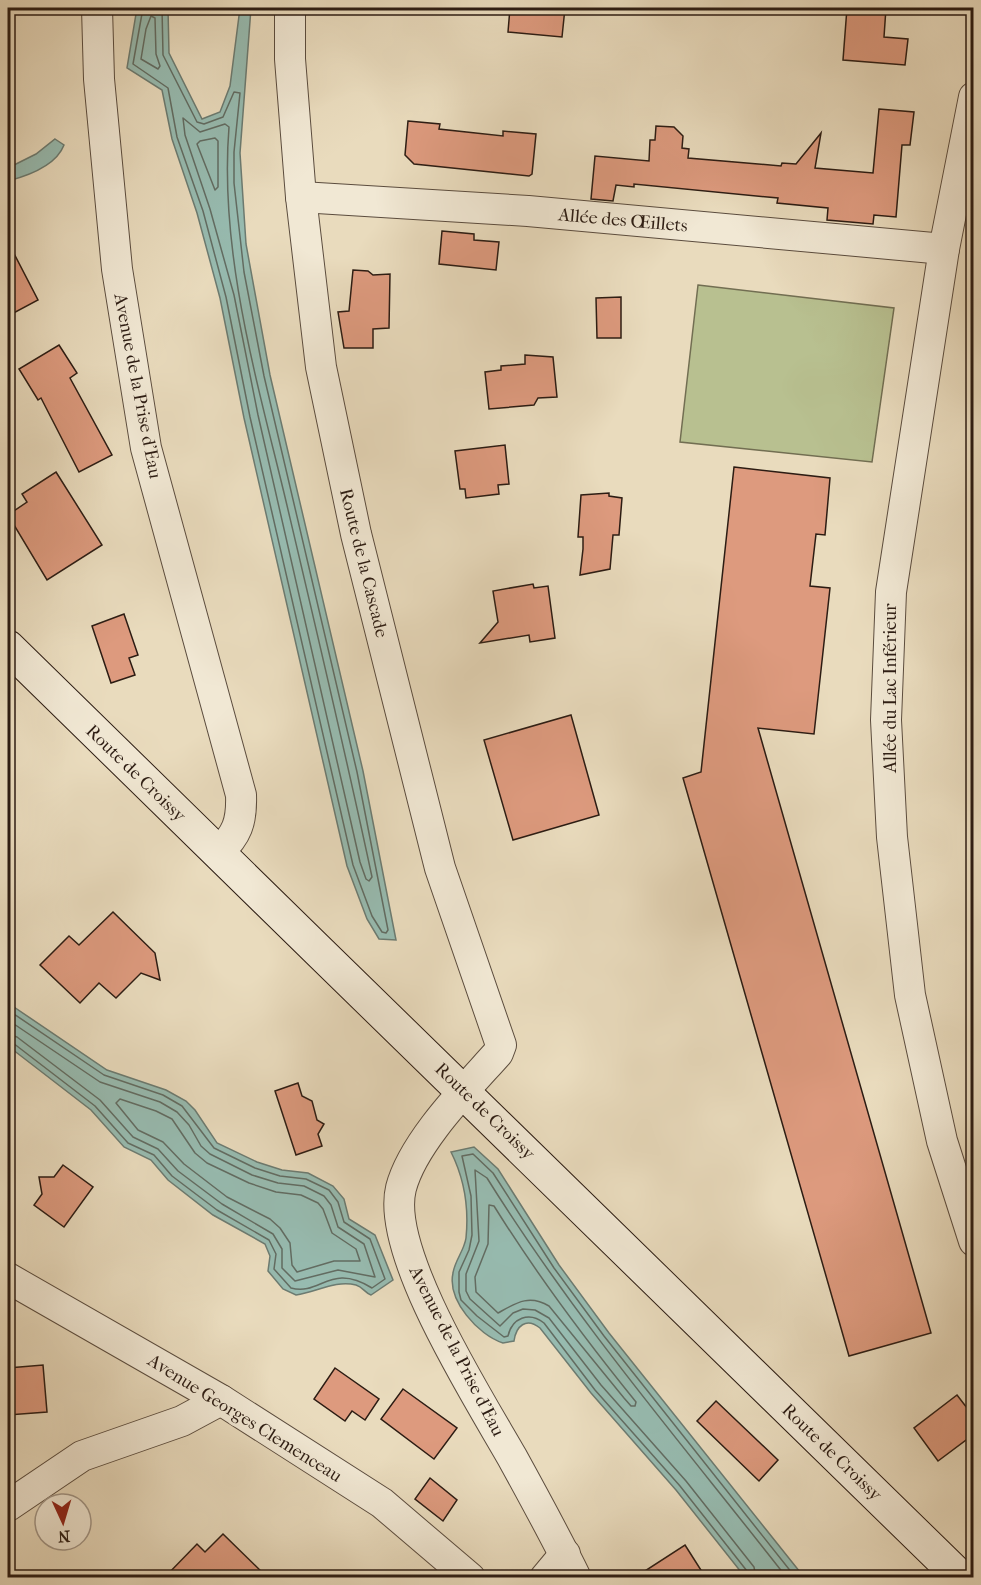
<svg xmlns="http://www.w3.org/2000/svg" width="981" height="1585" font-family="'IM FELL French Canon',serif">
	<rect width="100%" height="100%" fill="#e9dbbd"/>
	<filter id="stains"><feTurbulence type="fractalNoise" baseFrequency=".00333" numOctaves="4"/><feColorMatrix values="0 0 0 0 .2 0 0 0 0 .09 0 0 0 0 .02 0 0 0 .5 -.17"/></filter>
	<radialGradient id="worn" r=".72"><stop offset=".6" stop-color="#630" stop-opacity="0"/><stop offset="1" stop-color="#630" stop-opacity=".3"/></radialGradient>
	<polygon fill="#b8c090" stroke="#726e52" stroke-width="1.5" points="698,285 894,308 872,462 680,442"/>
	<g fill="#97bbb0" stroke="#6c7b71" stroke-width="1.5">
		<polygon points="137,8 168,8 169,53 202,119 220,112 230,86 240,8 251,8 240,153 246,244 270,375 363,771 396,940 379,939 367,919 347,866 244,418 220,298 197,213 172,139 162,90 127,68"/>
		<path d="M55 139 64 145C56 166 27 176 8 181V168L36 154Z"/>
		<path d="M8 1003 107 1070 166 1090 186 1101 195 1110 217 1143 257 1162 282 1170 308 1173 333 1186 344 1199 349 1219 375 1235 393 1280 371 1295C365 1293 363 1287 356 1285 335 1280 317 1292 296 1295L283 1289 268 1271 270 1256 265 1244 213 1215 168 1180 151 1160 124 1147 91 1110 8 1046Z"/>
		<path d="M474 1147 498 1169 559 1265 609 1333 804 1577H745L676 1490 591 1393 540 1328C526 1317 516 1326 514 1341L503 1343C478 1335 447 1300 453 1273 455 1260 464 1251 466 1238 469 1208 464 1178 451 1152Z"/>
	</g>
	<g fill="none" stroke-linecap="round" stroke-linejoin="round">
		<g stroke="#626c62" stroke-width="1.5">
			<polyline points="143,8 133,64 168,88 177,137 203,211 226,297 250,417 353,865 372,916 382,932 386,933 388,930 357,772 264,376 244,272 234,183 234,152 240,93 234,92 223,117 204,124 197,122 163,55 162,8"/>
			<polygon points="151,16 155,18 156,54 160,66 158,69 141,59 146,29"/>
			<path d="M183 118 200 132 225 124 229 127C219 251 256 377 285 497 315 624 345 750 372 877L369 881 366 879 360 862 258 415 234 295 210 209 185 135Z"/>
			<polygon points="215,138 218,141 218,187 215,190 197,144 200,141"/>
			<path d="M8 1010 104 1075 163 1095 182 1106 214 1148 255 1168 280 1176 306 1179 329 1190 338 1202 344 1222 370 1239 385 1279 372 1288C330 1262 321 1296 291 1288L274 1269 276 1254 269 1240 217 1210 172 1176 154 1155 128 1143 95 1106 13 1043 8 1042"/>
			<polyline points="8,1020 100,1082 160,1102 177,1112 189,1125 201,1146 210,1154 252,1175 278,1183 304,1186 324,1196 331,1205 338,1227 364,1244 375,1277 338,1270 295,1281 282,1268 282,1249 273,1234 222,1204 178,1171 158,1149 133,1137 100,1100 17,1037 8,1034"/>
			<polygon points="120,1099 156,1111 172,1119 195,1153 207,1163 249,1183 276,1192 301,1195 318,1203 323,1209 332,1233 356,1249 360,1261 334,1261 297,1272 292,1265 290,1243 280,1228 270,1219 227,1197 184,1164 163,1142 138,1130 116,1103"/>
			<path d="M489 1205 494 1206C537 1275 585 1339 636 1402L635 1406H631L624 1398 549 1306C529 1294 516 1303 498 1313L476 1292 475 1277 488 1244Z"/>
			<path d="M749 1578 747 1571 680 1486 595 1390 544 1323C529 1311 512 1318 508 1336L504 1337 477 1316 461 1300 459 1292V1272L469 1250 472 1235 471 1196 462 1156 473 1154 493 1173 554 1268 604 1336 796 1578"/>
			<path d="M756 1578 754 1567 686 1481 601 1385 549 1318 535 1310 523 1309 513 1313 500 1326 470 1299 466 1291V1274L479 1241 475 1170 487 1178C576 1321 684 1446 787 1578"/>
		</g>
	</g>
	<g fill="#dd9a7e" stroke="#2c1c13" stroke-width="1.5">
		<polygon points="510,8 565,8 562,37 508,32"/>
		<polygon points="847,8 886,8 884,37 908,39 905,65 843,60"/>
		<polygon points="879,109 914,112 910,145 902,145 896,217 874,215 873,224 827,220 828,208 777,203 778,198 634,184 634,187 616,185 613,201 591,199 595,156 649,161 650,140 655,140 656,126 674,127 683,136 682,148 689,149 688,158 781,166 782,163 796,164 821,133 815,168 873,173"/>
		<polygon points="408,121 440,124 439,129 503,136 503,131 536,134 532,174 529,176 414,164 405,155"/>
		<polygon points="442,231 474,234 474,240 499,242 496,270 439,264"/>
		<polygon points="8,242 38,300 8,316"/>
		<polygon points="353,270 368,271 373,275 390,274 389,328 373,329 373,348 344,348 338,312 349,311"/>
		<polygon points="621,297 621,338 597,338 596,298"/>
		<polygon points="59,345 77,373 70,378 112,455 79,472 41,398 38,400 19,369"/>
		<polygon points="525,355 553,357 557,397 538,398 534,405 489,409 485,372 501,370 501,366 525,364"/>
		<polygon points="505,445 509,484 498,485 499,494 466,498 465,489 460,489 455,451"/>
		<polygon points="734,467 830,478 825,535 816,534 810,586 830,588 814,734 758,728 931,1333 849,1356 683,778 701,772"/>
		<polygon points="56,472 102,545 47,580 8,515 27,502 22,494"/>
		<polygon points="609,493 609,496 622,498 619,535 613,535 610,569 580,575 583,549 583,537 578,537 581,495"/>
		<polygon points="533,584 534,588 548,586 555,638 530,642 529,635 480,643 498,622 493,591"/>
		<polygon points="124,614 138,655 129,658 135,675 111,683 92,626"/>
		<polygon points="571,715 599,815 513,840 484,740"/>
		<polygon points="113,912 155,953 160,980 141,973 116,998 99,983 80,1003 40,965 69,936 79,945"/>
		<polygon points="298,1083 302,1096 312,1101 317,1120 324,1124 318,1134 322,1146 296,1155 275,1091"/>
		<polygon points="63,1165 93,1187 64,1227 34,1205 42,1194 39,1177 54,1177"/>
		<polygon points="43,1365 47,1412 8,1415 8,1368"/>
		<polygon points="335,1368 379,1399 365,1420 352,1411 345,1421 314,1399"/>
		<polygon points="403,1389 457,1428 434,1459 381,1419"/>
		<polygon points="957,1395 974,1417 974,1434 938,1461 914,1428"/>
		<polygon points="716,1401 778,1460 759,1481 697,1421"/>
		<polygon points="430,1478 457,1500 443,1521 415,1499"/>
		<polygon points="223,1534 268,1578 164,1578 197,1544 205,1552"/>
		<polygon points="685,1545 706,1578 634,1578"/>
	</g>
	<g fill="none" stroke-linecap="round" stroke-linejoin="round">
		<g stroke="#5b4c3e" stroke-width="32">
			<g id="street">
				<path d="M97 8 99 79 117 269 146 448 241 795C242 822 237 835 218 853"/>
				<path d="M290 8V59L301 197 321 367 356 534 440 868 501 1045 498 1053C466 1089 413 1142 401 1188 385 1252 479 1399 512 1457 534 1497 556 1537 576 1578"/>
				<polyline points="974,97 944,249 891,592 886,720 892,837 910,995 942,1141 974,1241"/>
				<polyline points="301,197 528,211 944,249"/>
				<polyline points="8,1278 221,1400 382,1503 470,1578"/>
				<polyline points="8,1506 82,1456 182,1421 221,1400"/>
				<polyline points="545,1578 565,1554"/>
			</g>
		</g>
		<g stroke="#2c1c13" stroke-width="35">
			<path id="secondary" d="M8 647C325 958 643 1267 961 1578"/>
		</g>
		<use href="#street" stroke="#f1e8d4" stroke-width="30"/>
		<use href="#secondary" stroke="#f1e8d4" stroke-width="33"/>
	</g>
	<g text-anchor="middle" stroke-width="6" stroke-linejoin="round" paint-order="stroke">
		<g font-size="18" fill="#2c1c13" stroke="#f1e8d4">
			<text transform="translate(623 220) rotate(5)" y="6">Allée des Œillets</text>
			<text transform="translate(138 386) rotate(79)" y="6">Avenue de la Prise d'Eau</text>
			<text transform="translate(364 563) rotate(76)" y="6">Route de la Cascade</text>
			<text transform="translate(890 688) rotate(-90)" y="6">Allée du Lac Inférieur</text>
			<text transform="translate(136 773) rotate(44)" y="6">Route de Croissy</text>
			<text transform="translate(485 1111) rotate(44)" y="6">Route de Croissy</text>
			<text transform="translate(457 1351) rotate(63)" y="6">Avenue de la Prise d'Eau</text>
			<text transform="translate(245 1418) rotate(32)" y="6">Avenue Georges Clemenceau</text>
			<text transform="translate(832 1452) rotate(44)" y="6">Route de Croissy</text>
		</g>
	</g>
	<rect width="981" height="1585" fill="none" stroke="#e9dbbd" stroke-width="30"/>
	<rect x="9" y="9" width="963" height="1567" fill="none" stroke="#2c1c13" stroke-width="3"/>
	<rect x="15" y="15" width="951" height="1555" fill="none" stroke="#2c1c13" stroke-width="1.5"/>
	<g transform="translate(63 1522) rotate(176)"><circle r="28" fill="#f1e8d4" stroke="#a29687" stroke-width="1.5"/>
	<path d="M0-4.5L10 22L0 15L-10 22Z" fill="#8f2418"/>
	<text y="-9" font-size="16" font-weight="bold" text-anchor="middle" fill="#2c1c13">N</text>
	</g>
	<rect width="100%" height="100%" filter="url(#stains)"/>
	<rect width="100%" height="100%" fill="url(#worn)"/>
</svg>
